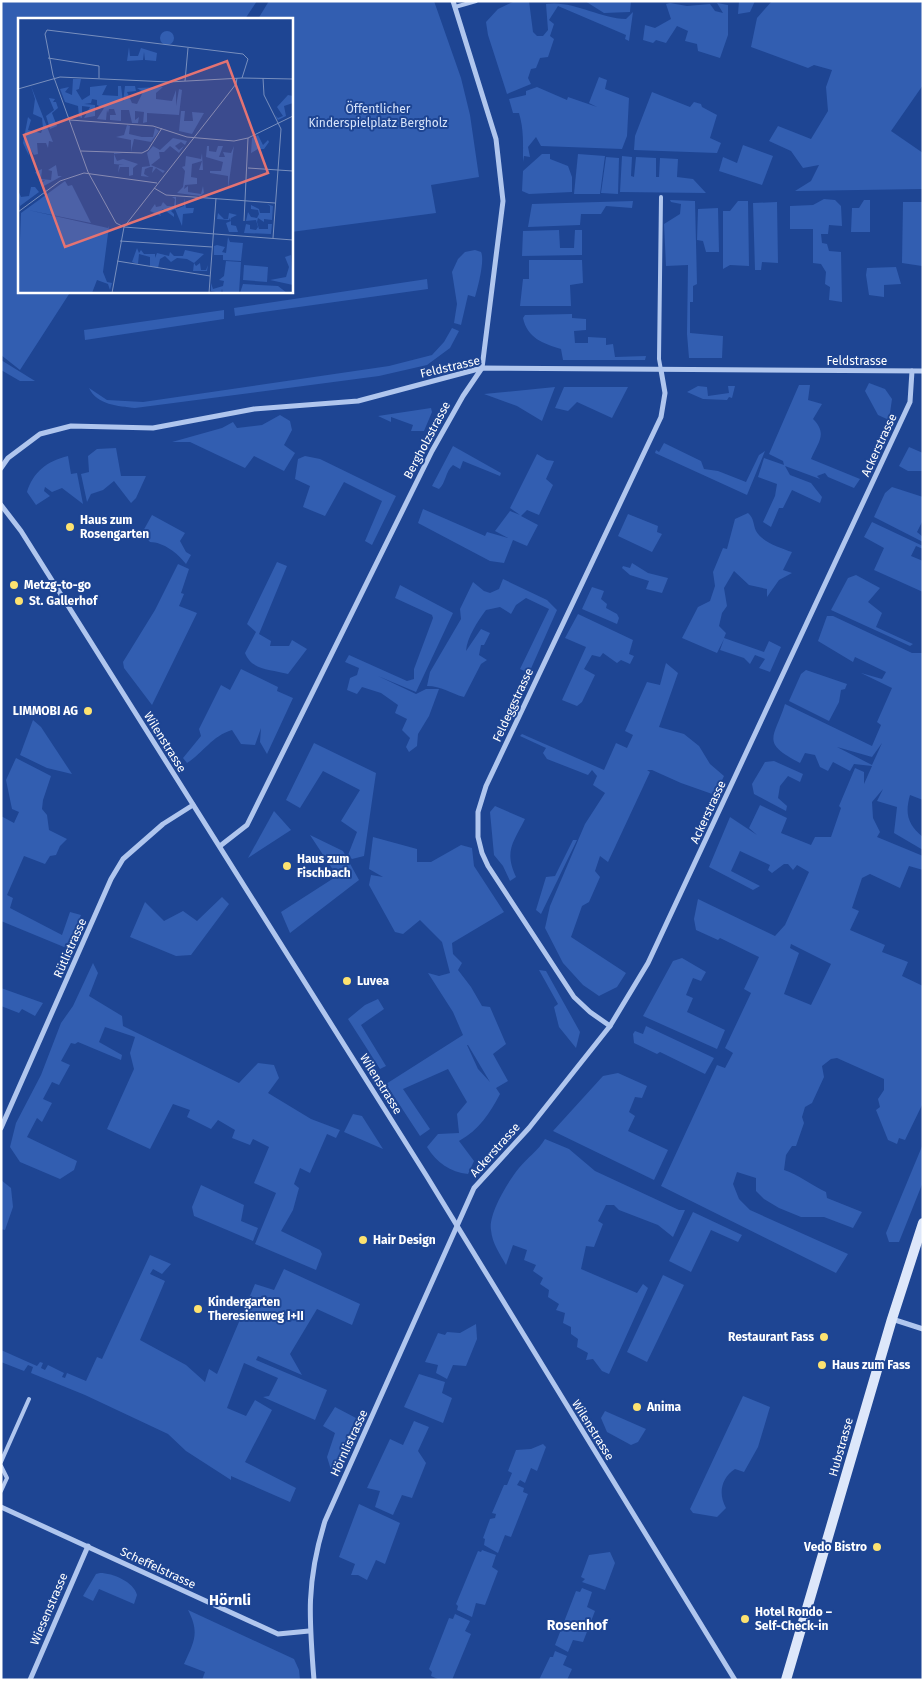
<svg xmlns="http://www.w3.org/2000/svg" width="924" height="1681" font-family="'Fira Sans',sans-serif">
	<rect width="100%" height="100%" fill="#1e4593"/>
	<g fill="#325eb1" fill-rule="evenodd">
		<polygon points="1,1 257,1 245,19 19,19 19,291 71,291 20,370 1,355"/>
		<polygon points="269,1 434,1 461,78 470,115 479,177 431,185 436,213 291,232 291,19 258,19"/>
		<path d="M515 1H529L533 32 537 36H543L548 30 546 4C573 0 598 18 626 19L633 12 629 41 625 39 626 35 558 6 549 20 554 24 550 36 554 39 548 57 540 58 536 68 531 69 528 78 531 84 507 94 488 35 486 22 498 9Z"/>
		<polygon points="585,1 631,1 630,12 604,13"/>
		<polygon points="739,1 755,1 750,12 738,14"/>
		<polygon points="772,1 922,1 923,85 891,131 923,153 923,189 795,191 811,181 819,165 803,168 791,151 769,141 778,126 811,139 828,111 826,87 832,70 814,65 808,68 751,47 757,18"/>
		<polygon points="670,3 687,6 710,4 715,11 723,13 717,3 728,5 728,35 720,58 698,51 697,44 685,41 688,31 677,26 666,43 656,40 653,43 643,40 645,25 655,28 671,19 666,4"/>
		<path d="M599 77 607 80 605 89 629 98 627 136 622 149 541 146 536 137 528 147 530 157 524 156 523 162C523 144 524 130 519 113H513L509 99 526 95V91L537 87 567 100 568 97 597 107 589 103Z"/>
		<polygon points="652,92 690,107 694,102 701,104 702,107 717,115 710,138 721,143 717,153 634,150 635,136"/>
		<polygon points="743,145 773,156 762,185 719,171 723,157 737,163"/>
		<polygon points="542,154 550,154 550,159 568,166 572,177 572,192 529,194 522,191 523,171"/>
		<polygon points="578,154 605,156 600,194 574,194"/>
		<polygon points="622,156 632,157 631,176 634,177 636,157 656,158 656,177 659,177 660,158 678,159 677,177 693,179 706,193 620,192"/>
		<polygon points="606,157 619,158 618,194 601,193"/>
		<polygon points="824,199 835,200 841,206 842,226 829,225 828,234 821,234 822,243 827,244 829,251 841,252 842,302 829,300 830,287 825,284 826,272 821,264 813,263 813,229 790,229 790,206 813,205"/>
		<polygon points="670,200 695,201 697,284 693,286 693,302 690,302 690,333 723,336 722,358 689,358 687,334 688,265 666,266 664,224 680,214 681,204 671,202"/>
		<polygon points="864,200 870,200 870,232 851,232 852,208 859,208"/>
		<polygon points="633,201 632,208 606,206 601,214 581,214 580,225 528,227 532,204"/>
		<polygon points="738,201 748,201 749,266 730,265 723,269 723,211 730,211"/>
		<polygon points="777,202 778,263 762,262 761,270 755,270 753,203"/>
		<polygon points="903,202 923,202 922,266 902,263"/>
		<polygon points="718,208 719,252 706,252 703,241 697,240 698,209"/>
		<polygon points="559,230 560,248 574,248 575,230 582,230 582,255 522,256 523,231"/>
		<path d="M475 250 481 252C485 260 478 287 475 297L468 295 461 325 454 323 457 304 452 272 458 259 465 252Z"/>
		<polygon points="529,260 582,260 583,283 570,285 571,306 520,306 523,279 529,279"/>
		<polygon points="896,267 901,284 884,285 884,297 869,295 866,275 867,268"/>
		<polygon points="427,279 428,289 235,316 234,308"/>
		<polygon points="224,310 224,319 85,340 84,330"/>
		<path d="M572 314V318L586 319V330L574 331 575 343H588V337L606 338V345L613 344 615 357 646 356 645 360H563L561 349C544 344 527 338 523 318L525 315Z"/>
		<path d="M452 328 459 331 450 348 427 365 379 376 135 408C118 406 97 405 89 388L107 400 143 402 389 366 432 355 444 342Z"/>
		<polygon points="1,360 35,381 20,381 1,370"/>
		<polygon points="869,383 885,389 892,399 889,420 878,415 865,391"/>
		<path d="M799 385H810L808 400 822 404 813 419C828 434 818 442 811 459L860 479 854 488 828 477 825 473 817 476 820 479 785 466 790 475 811 483 822 497 820 503 792 490 783 508H779L771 527 763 522 775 496 777 484 758 477 764 458 784 465 783 461 769 454Z"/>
		<polygon points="698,386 707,387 708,396 729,393 728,386 735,386 732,398 729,397 727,400 703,399 687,392"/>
		<polygon points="555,387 542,421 517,406 484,394"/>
		<polygon points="564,387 628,387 612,418 577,402 568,411 555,408"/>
		<polygon points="431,408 432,412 424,431 411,431 413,425 391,417 391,422 378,416"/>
		<polygon points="280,415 290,421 292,430 284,445 295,453 284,471 254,456 245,468 190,442 172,442 222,428 233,422 237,428 262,425"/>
		<polygon points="664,443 701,461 704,469 718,471 746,482 759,455 765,451 747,495 655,453 656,450 659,452"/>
		<path d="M453 446 501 473 500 476 463 461 460 469 453 465C445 472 446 483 439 489L432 486Z"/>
		<polygon points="909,447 923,453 923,471 908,471 899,466"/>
		<polygon points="116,448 121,476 146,476 136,498 131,503 114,481 103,490 91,494 87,502 81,474 89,472 88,456 97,449"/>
		<polygon points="537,454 547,460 554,461 546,479 553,485 539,515 527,510 521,516 538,525 527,546 513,540 504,563 490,561 418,523 423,509 485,536 487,532 508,538 495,531 510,511 520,515 510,508"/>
		<path d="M68 456 71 474 77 473 83 504 62 488 52 492 45 487 44 491 50 496 36 505 27 492C33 472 47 461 68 456Z"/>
		<polygon points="305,456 320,459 396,496 372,545 365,541 382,501 344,482 325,516 303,507 310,486 295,479 298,459"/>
		<polygon points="892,487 923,497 923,520 917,532 923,537 923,542 874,517 885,493"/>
		<path d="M748 513C754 518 753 524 756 531 762 542 781 548 792 552L783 570 792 573 779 580 767 597V589L749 585 734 571 724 588 727 606 722 613 719 626 726 633 724 638 764 652 769 641 781 647 770 672 759 668 765 659 755 655 750 664 744 658 720 650 724 639 717 653 682 638 698 607 710 601 715 586 713 572 723 548 727 549 735 519Z"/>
		<polygon points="628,514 658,526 657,532 662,534 652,552 618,536"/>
		<path d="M152 515 185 533 180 541 186 552 191 555 186 564C178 553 163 542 150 542L142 533Z"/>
		<polygon points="872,522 923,546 923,549 916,546 911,556 923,561 923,592 874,570 884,548 864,537"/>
		<path d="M277 562 287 566 259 634 271 641 270 646H289L292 640 307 649 288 674C271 669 252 671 245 653L256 632 247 624Z"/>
		<polygon points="632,563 648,573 668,578 662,593 646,589 649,581 630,575 622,568 623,566 630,568"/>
		<polygon points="178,564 189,569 181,593 184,594 179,606 197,613 152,705 124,668 123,662 155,610"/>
		<polygon points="856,575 880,588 868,602 882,613 876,627 913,644 910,646 831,610 848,578"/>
		<path d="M503 579 547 600 557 610 529 673 520 669 549 609 526 598 516 605 511 614 500 607 486 610C478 621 467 637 466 651L481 629 490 633 484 645H481L479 655 487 660 481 664 464 697C449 693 442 686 427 686L430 672 461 619 460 609 473 582 484 591 490 593 499 589Z"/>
		<polygon points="400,585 453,613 416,692 378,676 416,694 426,689 439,689 429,716 418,734 417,746 409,752 406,747 410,738 402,730 407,719 395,713 398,705 381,693 362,687 357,694 347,690 350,678 357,675 359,668 345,662 349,655 407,681 414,679 414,669 433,618 432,615 395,598"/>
		<polygon points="592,587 604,591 601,599 607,604 606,608 617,614 619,618 617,624 582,609"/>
		<polygon points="578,614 633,640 629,654 634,656 630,664 621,660 617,663 603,653 600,657 592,655 584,669 595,675 582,702 577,706 562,700 586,647 565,638"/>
		<path d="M827 616H833L912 653H923V800L910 795C905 813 907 824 923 837V850L894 833 897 807 877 801 883 789 872 802 873 818 880 832 877 837 923 856V870L909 866 900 888 870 874 862 878 852 908 859 911 850 930 885 945 882 952 908 962 902 976 923 986V1103L905 1140 899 1138 897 1144 888 1140 876 1110 880 1107 878 1099 884 1090V1079L837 1058 831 1059 822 1066 824 1077 812 1103 805 1107 802 1117 804 1123 796 1146H792L786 1155 784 1170C799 1175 811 1185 826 1192L827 1198 862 1212 853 1228 824 1217H801L779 1208 764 1199 756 1191V1178L737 1172 733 1184 739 1199 750 1210 848 1254 836 1273 661 1186 717 1065 725 1068 733 1053 725 1048 751 993 744 989 759 957 720 938 718 940 696 930 694 919 698 899 775 936 785 925 809 872 797 865 793 870 788 864H784L772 873 768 870 770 865 740 851 731 871 760 886 753 890 709 867 730 817 757 835 749 828 760 805 787 818 781 833 811 845 815 837H831L841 808 839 806 855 768 864 772V784L872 766 854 764 850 771 833 762 828 771 820 767 815 755 805 753 800 763C760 742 774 739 785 704L872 746 881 725 877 722 892 688 861 673 882 679 886 672 855 657 853 662 818 641ZM882 743 872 765 837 747 872 757ZM791 944 831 964 811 1005 784 994 799 953 790 948Z"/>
		<polygon points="666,663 678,673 659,727 684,734 699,746 710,764 724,776 715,795 681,783 652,770 647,770 650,772 608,862 600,856 595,871 600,877 589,902 582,906 571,937 626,973 617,987 599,996 583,985 563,963 545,928 550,906 585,824 605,793 593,785 597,776 592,770 588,775 547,759 543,753 546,748 520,736 522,734 604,770 616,743 627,748 633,735 625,731 647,682 660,685"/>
		<path d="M241 669 278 687 277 691 293 698 267 754 260 742 261 728 255 745 241 744 232 730C212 736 204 752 187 763L183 758 201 736 199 729 221 685 230 690Z"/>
		<polygon points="806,670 847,684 845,689 841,690 839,702 829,721 789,701 801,674"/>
		<polygon points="33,720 41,727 72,774 47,768 20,755"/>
		<polygon points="314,743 376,773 364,856 352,859 348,855 357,832 341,821 360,790 323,771 300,808 286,800"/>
		<polygon points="16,758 51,776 43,800 42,809 47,815 49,830 67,839 60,846 56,855 50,856 45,864 24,856 7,895 13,898 10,908 62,935 70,912 81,915 68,946 64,947 1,921 1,816 14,823 19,812 12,809 6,780"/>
		<polygon points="774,761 803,774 800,782 788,776 780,786 778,798 787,806 786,811 754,794 752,784 765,762"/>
		<path d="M495 806 525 819C513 843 504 851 516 877L510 881 503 866 494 855 490 812Z"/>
		<polygon points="274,811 291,830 248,858"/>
		<polygon points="310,835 343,851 359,880 290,933 281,912 337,876"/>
		<path d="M373 837 417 849V862H431L461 845 472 848 474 866 504 912 452 943 453 954 462 963 458 970 471 987 482 1006 490 1007 506 1044 493 1054 508 1081 496 1088 500 1094C490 1113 479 1130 459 1141L474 1161 468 1174C450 1172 437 1163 427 1147L438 1134 459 1133 457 1114 467 1102 448 1069 403 1089 430 1129 420 1136 386 1084 463 1035 453 1012 428 973 439 976 450 973 442 942 420 920 403 934 395 932 369 885 371 875 383 877 369 869ZM467 1045H468L490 1082 478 1069Z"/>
		<polygon points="573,840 577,840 541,914 536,910 546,877 555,876"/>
		<polygon points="222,897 229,904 191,955 176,956 130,937 145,902 164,921 183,911 197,921"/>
		<polygon points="682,958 706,972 701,981 693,978 686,995 693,998 687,1012 725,1030 717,1049 643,1016 673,961"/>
		<polygon points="93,963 98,973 89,996 122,1016 123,1026 239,1083 258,1063 274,1065 279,1078 268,1093 311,1119 340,1130 336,1138 327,1134 310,1173 300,1168 294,1184 299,1188 293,1210 281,1231 320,1250 322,1254 316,1270 255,1244 276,1193 254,1183 269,1147 253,1139 250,1145 232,1138 235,1130 218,1120 211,1129 187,1117 190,1110 173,1104 150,1149 107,1129 134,1069 130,1053 135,1037 105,1027 99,1042 122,1055 121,1060 78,1042 75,1044 71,1043 61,1061 70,1065 59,1085 52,1082 43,1099 52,1103 42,1122 37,1118 27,1137 77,1161 74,1170 60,1179 20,1162 10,1147 16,1123 41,1075 61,1023 73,1006"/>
		<polygon points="539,970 546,971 580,1032 576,1048 559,1027 554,1007 558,1004"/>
		<polygon points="1,988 43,1003 35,1016 22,1009 19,1013 1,1006"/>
		<polygon points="378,999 384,1009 361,1025 386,1066 380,1069 348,1019 365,1005"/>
		<polygon points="646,1026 714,1058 705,1074 660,1052 657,1054 634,1043 633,1034 635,1031 643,1034"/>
		<polygon points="618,1073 647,1086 642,1098 635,1097 629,1112 635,1116 628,1131 668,1150 654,1180 553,1131 603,1076"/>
		<polygon points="353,1114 362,1116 383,1149 344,1132"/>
		<path d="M545 1139 569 1149 595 1171 679 1210H685L673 1237 658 1225 619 1210 614 1205H606L598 1221 603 1224 594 1247 586 1246 581 1269 637 1293 643 1284 648 1288 609 1374 602 1371 593 1359 586 1360 588 1353 577 1347 578 1339 571 1334V1327L563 1323 565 1313 556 1310 559 1304 548 1297 549 1290 540 1284 543 1278 533 1271 536 1265 524 1260 527 1250 513 1245 506 1265C500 1254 492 1243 491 1230 488 1214 509 1180 519 1168 527 1158 538 1151 545 1139Z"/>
		<polygon points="923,1144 923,1182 899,1242 889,1242 886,1233"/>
		<polygon points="1,1180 11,1188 13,1207 5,1230 1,1229"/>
		<polygon points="201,1185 244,1205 241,1221 258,1228 253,1241 194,1216 192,1207"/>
		<polygon points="693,1212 742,1235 738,1242 711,1230 691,1272 669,1261"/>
		<polygon points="150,1255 171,1264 162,1274 153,1269 150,1274 165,1281 140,1340 186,1365 205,1382 209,1369 217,1374 255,1284 274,1290 284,1269 360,1304 352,1325 317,1309 290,1354 302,1375 258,1356 256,1360 327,1390 315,1420 263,1397 269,1396 278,1378 244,1363 227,1408 246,1416 255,1400 272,1410 245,1462 296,1488 290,1502 231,1476 231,1480 186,1451 168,1434 85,1395 31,1373 33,1367 28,1365 24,1371 1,1362 1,1350 37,1366 40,1362 43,1363 41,1368 45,1370 48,1365 64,1373 62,1377 65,1378 67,1373 86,1381 97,1357 102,1359"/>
		<polygon points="663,1275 684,1285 647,1362 627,1352"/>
		<polygon points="476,1324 477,1339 466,1366 453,1365 447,1379 436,1373 438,1365 425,1362 438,1333 445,1335 447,1332 460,1333"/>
		<polygon points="419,1374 445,1382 442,1393 452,1398 443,1423 404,1407"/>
		<path d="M743 1396 770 1407 758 1447 744 1472 735 1469C721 1478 718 1494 726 1508L717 1517 693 1513 690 1509Z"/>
		<polygon points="335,1407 356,1418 332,1473 327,1457 335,1433 323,1426"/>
		<polygon points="605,1411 646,1429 638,1442 631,1445 607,1432 601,1418"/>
		<polygon points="414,1421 429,1427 418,1451 426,1463 412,1498 402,1495 393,1515 375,1507 380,1491 367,1488 390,1439 403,1445"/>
		<polygon points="543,1444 546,1447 537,1471 531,1468 525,1483 520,1480 517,1485 524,1488 523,1492 528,1494 511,1537 505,1535 498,1553 484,1545 485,1539 483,1538 490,1519 495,1518 496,1514 492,1513 504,1485 507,1485 512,1473 508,1471 516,1450 531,1449"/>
		<polygon points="359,1504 400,1523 385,1564 376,1560 367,1580 358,1575 351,1575 355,1564 339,1557"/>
		<polygon points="482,1550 496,1555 492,1567 498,1571 485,1605 476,1603 472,1617 457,1610 458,1606 456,1604 478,1551 481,1552"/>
		<polygon points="610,1552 615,1563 605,1590 582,1582 585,1579 581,1577 589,1555"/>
		<path d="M100 1573C113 1573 134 1582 137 1595L134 1604 99 1589 93 1601 83 1596 96 1574Z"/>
		<polygon points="582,1588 592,1592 587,1607 595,1611 583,1642 573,1640 568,1652 555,1645 576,1591 580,1592"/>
		<path d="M188 1610 294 1659 299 1670 300 1680H202L205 1672 184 1664C194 1642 200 1633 188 1610Z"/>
		<polygon points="455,1614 470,1621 465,1631 471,1634 452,1680 440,1680 431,1676 432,1672 429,1669 449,1618 453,1619"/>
		<polygon points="555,1651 567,1656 563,1665 572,1669 567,1680 539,1680 550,1657 553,1657"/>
	</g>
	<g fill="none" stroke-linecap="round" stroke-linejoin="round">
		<g stroke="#b0c6ee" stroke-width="4">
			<polyline points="455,7 476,1"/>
			<polyline points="661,197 659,359 661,370"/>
			<polyline points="1,1462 29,1399"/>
			<polyline points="1,1466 7,1478 1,1491"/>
		</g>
		<g stroke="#b0c6ee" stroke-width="5">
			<polyline points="1,468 8,458 40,434 71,426 153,428 254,409 358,401 482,368 923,371"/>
			<polyline points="1,505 21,531 426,1175 735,1680"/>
			<polyline points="220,846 247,825 432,451 463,396 482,368 503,201 496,139 453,1"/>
			<polyline points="610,1026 590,1012 574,997 488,866 482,853 478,837 478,812 486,786 661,417 665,393 661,370"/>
			<polyline points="1,1128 111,879 123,859 163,824 193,805"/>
			<polyline points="892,1319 923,1329"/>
			<polyline points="1,1507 278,1634 309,1631"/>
			<polyline points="30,1680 88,1546"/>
			<path d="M314 1680C309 1618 306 1582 325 1521L474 1188 529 1128 610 1026 648 963 910 402 912 371"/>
		</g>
		<polyline stroke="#dde7fa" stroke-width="10" points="786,1680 892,1319 923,1223"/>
	</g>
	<g fill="#fde270" stroke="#1e4593" stroke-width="2">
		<circle cx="70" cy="527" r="5"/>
		<circle cx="14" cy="585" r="5"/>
		<circle cx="19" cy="601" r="5"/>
		<circle cx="88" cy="711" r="5"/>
		<circle cx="287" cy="866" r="5"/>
		<circle cx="347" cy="981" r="5"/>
		<circle cx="363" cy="1240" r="5"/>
		<circle cx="198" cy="1309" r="5"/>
		<circle cx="824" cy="1337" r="5"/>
		<circle cx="822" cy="1365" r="5"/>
		<circle cx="637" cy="1407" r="5"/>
		<circle cx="877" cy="1547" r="5"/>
		<circle cx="745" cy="1619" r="5"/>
	</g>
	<g text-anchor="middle" stroke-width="4" stroke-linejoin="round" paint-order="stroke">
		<g font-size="12" fill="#d6e3fa" stroke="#1e4593">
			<text x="378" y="113">Öffentlicher<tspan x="378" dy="14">Kinderspielplatz Bergholz</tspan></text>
		</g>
		<g font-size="12" fill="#fff" stroke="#1e4593">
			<text x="857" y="365">Feldstrasse</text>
			<text transform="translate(450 367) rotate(-13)" y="4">Feldstrasse</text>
			<text transform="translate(427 440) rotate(-62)" y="4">Bergholzstrasse</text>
			<text transform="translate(879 445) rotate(-65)" y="4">Ackerstrasse</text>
			<text transform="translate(513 705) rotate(-65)" y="4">Feldeggstrasse</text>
			<text transform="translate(165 742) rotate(58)" y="4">Wilenstrasse</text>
			<text transform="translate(708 812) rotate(-65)" y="4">Ackerstrasse</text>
			<text transform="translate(70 948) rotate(-66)" y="4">Rütlistrasse</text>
			<text transform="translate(381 1084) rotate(58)" y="4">Wilenstrasse</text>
			<text transform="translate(495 1150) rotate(-48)" y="4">Ackerstrasse</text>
			<text transform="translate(593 1430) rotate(58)" y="4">Wilenstrasse</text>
			<text transform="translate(349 1443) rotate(-65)" y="4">Hörnlistrasse</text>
			<text transform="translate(841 1447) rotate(-74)" y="4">Hubstrasse</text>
			<text transform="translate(158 1568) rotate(25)" y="4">Scheffelstrasse</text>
			<text transform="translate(49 1609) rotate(-67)" y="4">Wiesenstrasse</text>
		</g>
		<g font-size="12" font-weight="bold" fill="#fff" stroke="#1e4593" text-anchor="start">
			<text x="80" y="524">Haus zum<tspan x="80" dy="14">Rosengarten</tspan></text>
			<text x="24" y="589">Metzg-to-go</text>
			<text x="29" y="605">St. Gallerhof</text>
			<text x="78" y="715" text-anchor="end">LIMMOBI AG</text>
			<text x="297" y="863">Haus zum<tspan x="297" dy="14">Fischbach</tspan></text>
			<text x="357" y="985">Luvea</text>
			<text x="373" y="1244">Hair Design</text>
			<text x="208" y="1306">Kindergarten<tspan x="208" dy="14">Theresienweg I+II</tspan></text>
			<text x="814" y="1341" text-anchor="end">Restaurant Fass</text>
			<text x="832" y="1369">Haus zum Fass</text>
			<text x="647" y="1411">Anima</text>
			<text x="867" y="1551" text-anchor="end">Vedo Bistro</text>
			<text x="755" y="1616">Hotel Rondo –<tspan x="755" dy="14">Self-Check-in</tspan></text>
		</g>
		<g font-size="14" font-weight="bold" fill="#fff" stroke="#1e4593">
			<text x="577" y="1630">Rosenhof</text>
		</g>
		<g font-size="15" font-weight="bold" fill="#fff" stroke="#1e4593">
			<text x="230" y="1605">Hörnli</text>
		</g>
	</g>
	<g transform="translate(18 18)">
		<rect width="275" height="275" fill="#1e4593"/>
		<path d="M142 20a7 7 0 1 1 14 0a7 7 0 1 1-14 0ZM111 29 112 38H120L123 30 139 35 138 43 127 42 126 34 125 42 109 43ZM55 61H63L61 71 58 72 64 82 72 77V69L89 67 84 77 100 78V68H103L105 84 107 68H117L118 73 109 74 114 85 119 86 125 74 119 70 145 69 138 75V81L154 83 158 72V88L161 71 164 72 161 97 129 95V104L125 105 126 94 117 93V102L121 99 120 105H114L111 92H103V103L92 102V97H98L96 91H91L90 95 89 92 88 102 79 101 86 90 79 87V82L74 81 73 85 66 86 77 87V98L66 100 72 89 64 88V100L61 99 60 88 47 84 42 71 51 69 47 74 54 77ZM13 68 35 124 31 123 30 130 28 125H19L20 136 16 137 9 126 11 138 5 125 10 99 13 102 10 112 23 115 25 110 24 100 15 96 17 81ZM270 77 275 78V85L266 88 268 98 260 102 257 97 260 100 265 98 259 89ZM31 80 37 81 35 84H38L40 90 34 95 39 108 32 111 28 98 36 92ZM163 93H167L166 103H175L174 94 186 95 174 116 161 113ZM109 107 112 108 111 116 124 119H135L137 110 141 113 133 124 116 121 113 134V122L98 119 106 117ZM240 117 245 127 250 122 251 124 246 131H240L233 135 234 120ZM155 120 169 123 167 127 163 124 157 128 161 132 166 128 161 135 152 128 146 134H141L142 140 133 147 147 153 145 155 138 150 134 155 135 149H132L127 151 126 156 131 159 123 158 124 149 132 148 129 135 135 128 142 132ZM189 128H191V133L198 134 200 128H205L201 139H207L205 134 213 135 216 128 210 171V158L192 155V153H203L205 144 188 139ZM96 135H105L96 136 99 143 105 141 120 146 115 150V157L111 158V149H102L100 155 101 147H106L96 146ZM184 135 185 152H181L184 143 174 146 173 159 179 160V166L167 167 166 171 170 168V174L183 176 185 168 186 175 182 178 159 175 165 169 167 153 164 149 167 148 168 138 183 141ZM38 147 40 158H44L26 168 24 165 27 162 23 163 22 156V162L17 154 24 151 23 161 33 162 34 153 30 152ZM47 163 50 168 54 167 73 205 10 192 90 210 91 208 85 254 89 264 94 265 92 272 90 266 79 262 74 275H0L3 195ZM13 169H17L21 174 2 188 0 172 3 179 11 178ZM154 179H158V191L166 188V180L168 190H176L175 195 165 196 164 208 157 191 153 193 156 196V199L145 191 141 194 143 198 132 193 137 186 138 189 143 188 145 184 149 188H156L157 181ZM249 186 255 188 254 202 246 201V204L240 200 239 204 241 211H250V206H254L253 216 226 215 228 206 232 207V211L238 212 240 209 238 202 228 203 230 194 233 199 239 200 241 196 240 192 233 191V187L241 191 242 195H252V188ZM200 195 206 201H210L211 195 219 197 213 200V207L218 208 220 214H211L208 205 213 203 212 200 211 202 199 201ZM210 219 212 224 225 225 223 243 205 242V237H196V228L199 227 207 229 204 234 208 235ZM119 230 121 235 123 232 126 236H137V240L139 235 151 238 152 234 156 238H165L167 232 186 236 176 245 178 248 182 245 183 252H188L190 247 189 253H175L176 245 169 241 159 240 153 244 147 238 142 241 140 250 132 248V239L121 236 120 246 114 244ZM273 237 275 267 252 262 268 259 271 249 267 239ZM208 243 223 244 221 275H205L204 271 203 275 193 273V265L195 271 205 268 206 263 201 262 206 258ZM226 247 250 249 249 264 225 262ZM225 266 260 268 269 275H222Z" fill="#325eb1"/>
		<path fill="none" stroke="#788fbe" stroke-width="1" d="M30 40 81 48V60M224 60 230 41 225 36 29 12 27 16 35 57 70 154 98 205 106 209 275 222M245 60 246 77 263 111 255 220M167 63 170 30M0 71 42 59 151 64 224 60 275 61M52 102 135 108 169 119 216 123 230 120 275 98M63 133 124 135 130 132 144 110M230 150 275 153M136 170 148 177 257 185M0 194 42 163 66 155 139 165M226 203 230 120M102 223 194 229M99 243 192 258M94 275 106 209 218 66 219 60M191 275 198 180"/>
		<path fill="#e47373" fill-opacity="0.15" stroke="#e47373" stroke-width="2.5" d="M209 43 250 155 47 229 6 117Z"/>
		<rect width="275" height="275" fill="none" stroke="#fff" stroke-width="2.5"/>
	</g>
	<rect width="924" height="1681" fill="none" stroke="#ffffff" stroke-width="5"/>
</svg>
